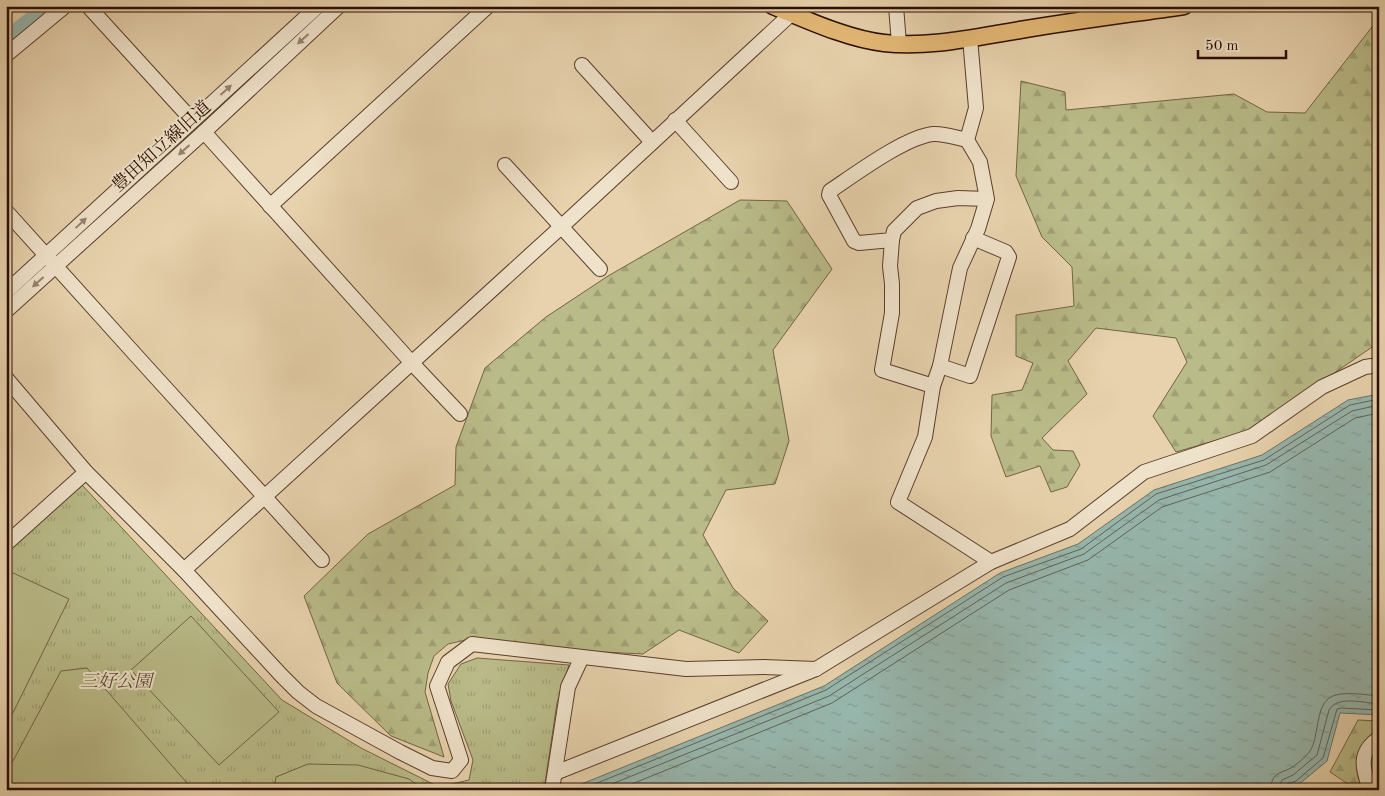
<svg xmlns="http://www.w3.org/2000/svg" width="1385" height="796" font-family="'Old Standard TT','Noto Serif JP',serif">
	<defs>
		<pattern id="forest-firs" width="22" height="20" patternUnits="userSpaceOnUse" patternTransform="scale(1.25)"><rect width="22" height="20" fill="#b9bb88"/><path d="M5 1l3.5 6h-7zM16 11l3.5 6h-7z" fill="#9fa074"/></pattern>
		<pattern id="park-tufts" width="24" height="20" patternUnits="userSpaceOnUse" patternTransform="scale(1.25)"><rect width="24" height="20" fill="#b9bb88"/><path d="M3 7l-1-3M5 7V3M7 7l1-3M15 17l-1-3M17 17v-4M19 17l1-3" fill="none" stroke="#9fa074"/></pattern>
		<pattern id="water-ripples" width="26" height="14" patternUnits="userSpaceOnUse" patternTransform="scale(1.25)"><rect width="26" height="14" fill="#97b7ae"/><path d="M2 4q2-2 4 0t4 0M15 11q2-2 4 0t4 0" fill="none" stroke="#829c94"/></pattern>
	</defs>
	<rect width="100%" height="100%" fill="#e7d2ad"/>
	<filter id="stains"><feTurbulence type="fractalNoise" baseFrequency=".004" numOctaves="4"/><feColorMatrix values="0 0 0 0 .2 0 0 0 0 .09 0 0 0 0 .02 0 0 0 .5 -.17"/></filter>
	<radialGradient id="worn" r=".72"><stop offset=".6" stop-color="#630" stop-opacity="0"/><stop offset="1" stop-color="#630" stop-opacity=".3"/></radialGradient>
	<g fill="url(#forest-firs)" stroke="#726444">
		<polygon points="1372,27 1379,27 1378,343 1251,430 1176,452 1153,416 1187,362 1176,338 1096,328 1068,361 1087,394 1042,438 1053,450 1073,451 1080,465 1067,487 1051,492 1040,466 1006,477 991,436 992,395 1022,390 1033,363 1016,356 1016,315 1074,306 1072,267 1042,237 1016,176 1021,81 1065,92 1066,110 1234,94 1267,112 1305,113"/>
		<polygon points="740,200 787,201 832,269 773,350 789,441 775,484 726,490 703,535 733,588 768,621 739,653 679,630 643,654 562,650 470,639 448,644 434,656 428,673 425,692 444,757 391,736 337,683 304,596 368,534 455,485 456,447 485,368 546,317 608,276"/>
		<polygon points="1358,720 1379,721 1379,790 1357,790 1330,772"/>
	</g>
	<polygon fill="url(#park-tufts)" stroke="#726444" points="82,485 282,700 361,748 439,787 469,780 473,760 451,701 448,684 461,664 477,658 569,665 557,703 544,790 6,790 6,549"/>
	<g fill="#b9bb88" stroke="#726444">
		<polygon points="9,571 69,599 6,727 6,576"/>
		<polygon points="191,616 279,712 219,765 131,670"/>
		<polygon points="87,668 193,790 6,790 6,774 61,671"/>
		<polygon points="308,764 358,765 409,779 424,790 274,790 276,777"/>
	</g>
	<polygon fill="url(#water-ripples)" stroke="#6c7368" points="1379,394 1379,715 1340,713 1327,761 1297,786 1275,790 573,790 574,787 824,686 1000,573 1078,544 1154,490 1262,455 1348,400"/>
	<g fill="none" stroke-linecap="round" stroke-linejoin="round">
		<g stroke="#616257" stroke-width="1">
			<polyline points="580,790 826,690 1003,577 1081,549 1156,494 1264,460 1350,405 1379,399"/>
			<polyline points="597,790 829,696 1006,583 1084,554 1159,500 1266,465 1352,411 1379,405"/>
			<polyline points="617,790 832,703 1009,590 1088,560 1162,507 1270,472 1355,418 1379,413"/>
			<path d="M1271 790C1271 775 1277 774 1289 769 1295 766 1306 757 1310 751 1319 739 1315 708 1329 698 1340 690 1366 695 1379 696"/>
			<path d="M1278 790 1282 780 1293 775 1317 755 1329 710C1337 695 1365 703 1379 704"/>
			<polyline points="1284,790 1287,784 1296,781 1323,758 1337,709 1341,708 1379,710"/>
		</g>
		<polyline stroke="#97b7ae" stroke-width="21" points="6,42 53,6"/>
		<g stroke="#5a3e2b" stroke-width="16">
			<g id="minor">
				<polyline points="88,6 192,120"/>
				<polyline points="896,6 899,44"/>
				<polyline points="1086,6 1087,19"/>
				<polyline points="6,55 65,6"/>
				<polyline points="582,65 652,142"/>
				<polyline points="675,120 731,182"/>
				<polyline points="204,132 411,362 460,414"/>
				<polyline points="967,140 976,108 970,38"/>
				<polyline points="505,165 600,269"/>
				<path d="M987 199 958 198 936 201 917 208 894 231 892 240 859 243 854 241 829 195 830 191C854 175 905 137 933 134 943 133 957 138 967 140L980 162 987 199 978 229 960 268 940 366 933 386 925 437 898 502 991 562"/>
				<polyline points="270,206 488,6"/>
				<polyline points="6,211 142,362 322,560"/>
				<polyline points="892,240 890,266 892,284 892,313 882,370 933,386"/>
				<polyline points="6,292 318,6"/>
				<polyline points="6,311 204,132 339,6"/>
				<polyline points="940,366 970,376 1009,257 1006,252 973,238"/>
				<polyline points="6,378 86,472 184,570 281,675 298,692 316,706 400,752 432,768 452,771 461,760 437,686 448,662 472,644 686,669 764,667 816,669"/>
				<polyline points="6,542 7,543 86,472"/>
				<polyline points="184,570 561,227 791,14"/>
				<polyline points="555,773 816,669 991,562 1070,529 1144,472 1252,436 1322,387 1365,367 1379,365"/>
				<polyline points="552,790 568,687 582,657"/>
				<path d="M1370 790C1363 769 1357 753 1379 738"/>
			</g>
		</g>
		<g stroke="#2b0d00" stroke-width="19">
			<path id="major" d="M773 6C807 20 848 39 884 43 929 48 976 37 1020 30 1074 21 1129 14 1184 6"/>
		</g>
		<use href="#minor" stroke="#efe2ca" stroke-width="14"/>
		<use href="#major" stroke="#e4b976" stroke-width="16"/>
	</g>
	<defs><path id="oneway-solid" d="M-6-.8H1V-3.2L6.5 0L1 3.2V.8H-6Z" transform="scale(1.25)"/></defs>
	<g fill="#97826f">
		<use href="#oneway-solid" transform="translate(303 39) rotate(138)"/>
		<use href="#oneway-solid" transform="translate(226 90) rotate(-42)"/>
		<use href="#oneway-solid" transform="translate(184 150) rotate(138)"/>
		<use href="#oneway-solid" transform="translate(81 223) rotate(-43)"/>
		<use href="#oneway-solid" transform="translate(38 282) rotate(138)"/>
	</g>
	<g text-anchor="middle" stroke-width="4" stroke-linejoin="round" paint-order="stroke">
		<g font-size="18" fill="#2b0d00" stroke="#efe2ca">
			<text transform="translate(161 146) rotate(-42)" y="6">豊田知立線旧道</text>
		</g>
		<g font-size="18" font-style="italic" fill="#5d4a30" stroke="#efe2ca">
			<text x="116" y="687">三好公園</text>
		</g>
	</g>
	<rect width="1385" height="796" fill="none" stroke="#e7d2ad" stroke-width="25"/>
	<rect x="8" y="8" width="1370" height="781" fill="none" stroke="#2b0d00" stroke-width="2.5"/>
	<rect x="12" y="12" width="1360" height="771" fill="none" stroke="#2b0d00"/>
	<path d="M1198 50v8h88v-8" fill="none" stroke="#2b0d00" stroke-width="2.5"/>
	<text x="1205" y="50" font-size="15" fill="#2b0d00" stroke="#efe2ca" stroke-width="4" paint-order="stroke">50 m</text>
	<rect width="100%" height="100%" filter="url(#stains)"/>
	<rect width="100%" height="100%" fill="url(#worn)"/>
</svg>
